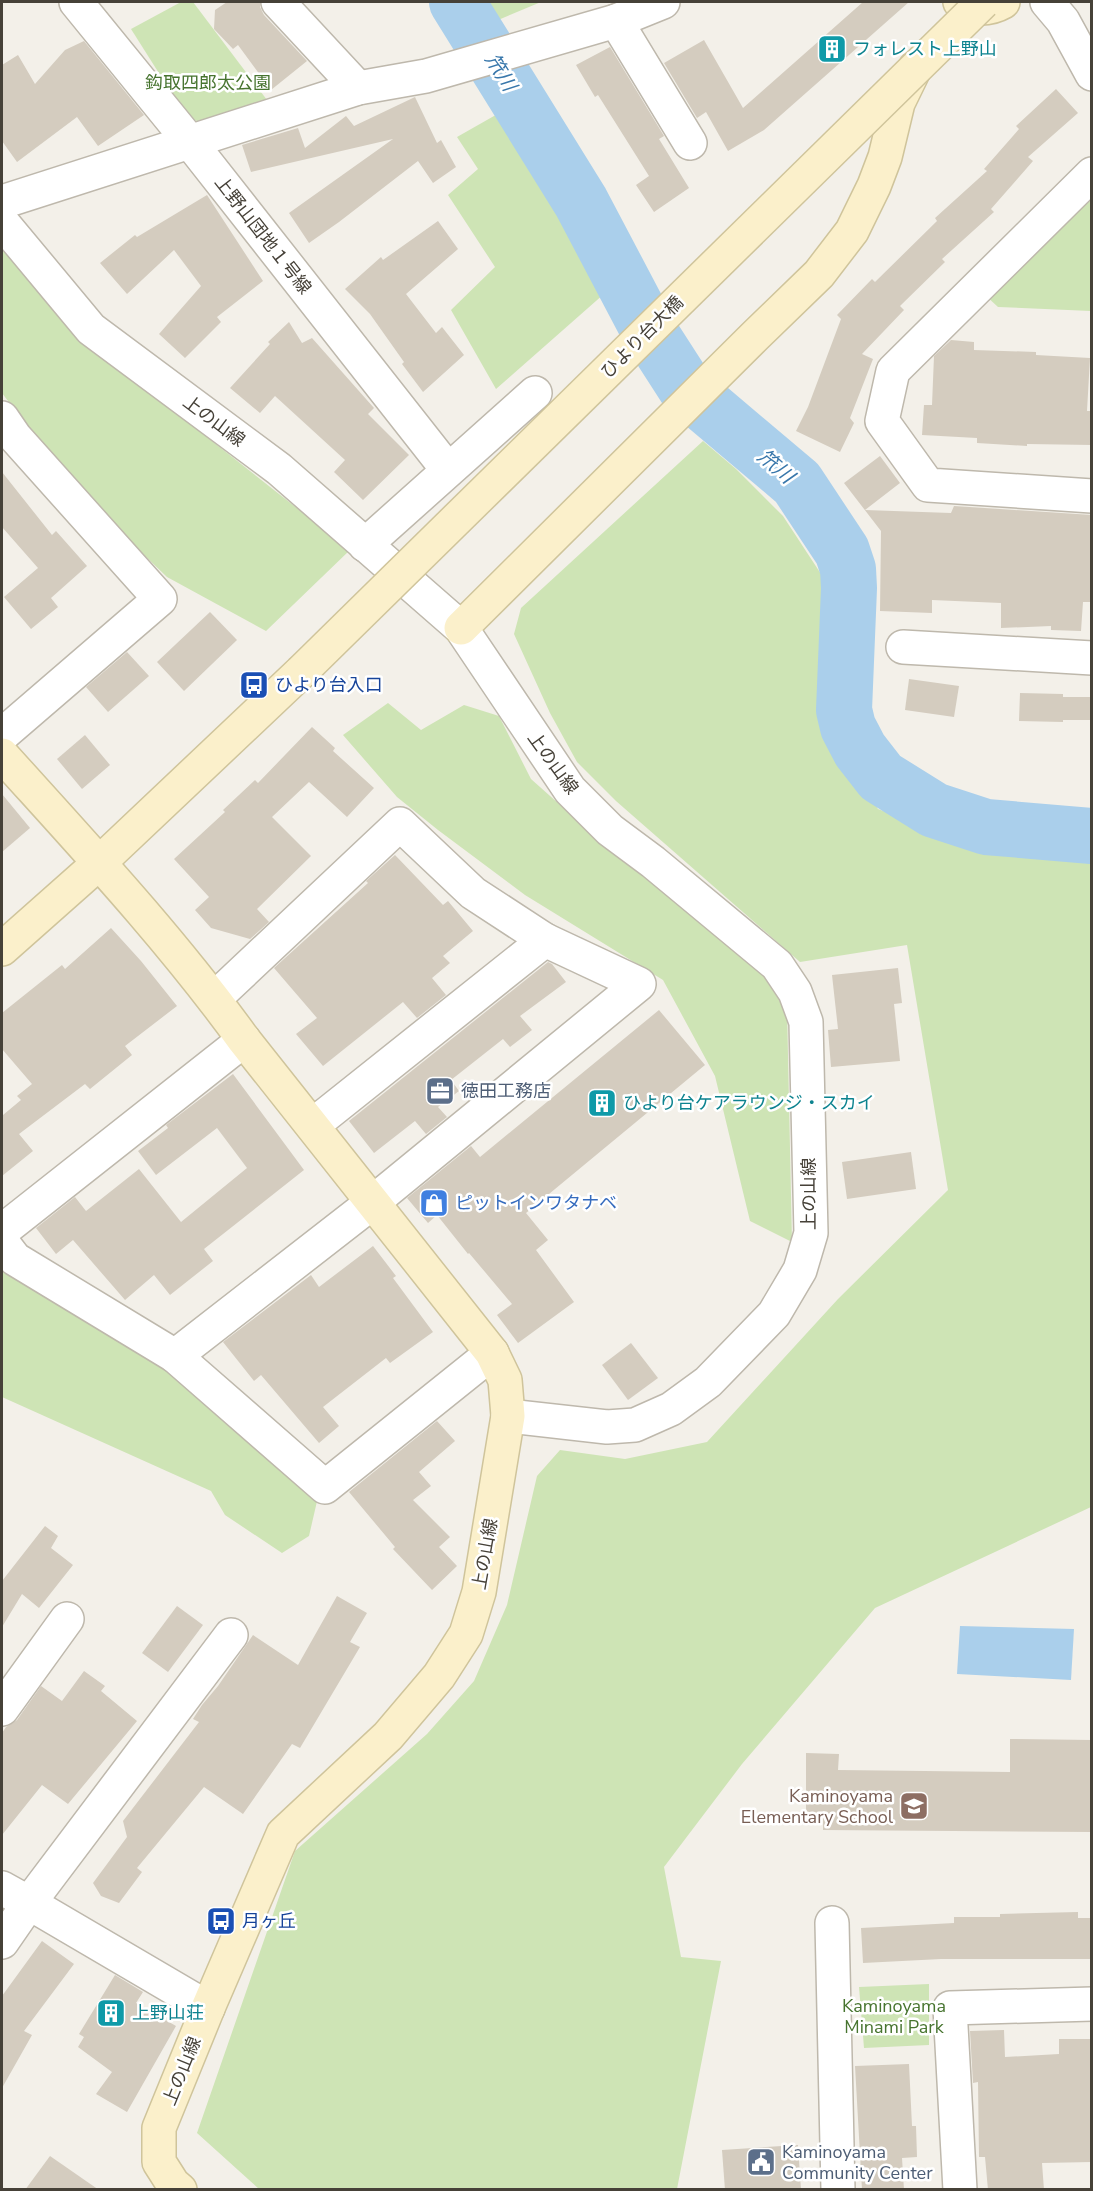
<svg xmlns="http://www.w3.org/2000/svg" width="1093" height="2191" font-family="'Nunito Sans','Noto Sans JP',sans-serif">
	<rect width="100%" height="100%" fill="#f3f0e9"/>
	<g fill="#cee4b5">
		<polygon points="181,2 193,2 270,104 210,127 186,116 131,29"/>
		<polygon points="473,2 541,2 491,23"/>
		<polygon points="501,112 613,286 496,389 451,310 495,267 448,195 478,169 457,137"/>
		<polygon points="1091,200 1091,311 998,307 985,295"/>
		<polygon points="2,241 85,341 350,550 266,631 167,577 70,484 2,393"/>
		<polygon points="703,441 736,469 783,516 821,574 832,664 836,739 878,809 988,850 1091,851 1091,1507 875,1608 742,1764 664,1867 681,1957 721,1961 677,2189 259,2189 197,2133 295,1851 427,1734 474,1681 507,1605 537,1476 560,1450 625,1459 707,1442 838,1299 948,1190 907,945 800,962 616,801 577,762 550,713 514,634 521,608"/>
		<polygon points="388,703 421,730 464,705 499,716 531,779 604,844 758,967 787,1008 792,1242 750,1221 715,1076 663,980 525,895 438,830 397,797 343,735"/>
		<polygon points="2,1262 162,1367 318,1497 309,1536 282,1553 225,1515 211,1491 2,1397"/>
		<polygon points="929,1984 929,2045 864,2048 859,1987"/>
	</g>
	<polygon fill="#aacfeb" points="960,1626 1074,1629 1071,1680 957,1674"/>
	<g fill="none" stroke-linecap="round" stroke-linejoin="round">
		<polyline stroke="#aacfeb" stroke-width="56" points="457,2 581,202 649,331 687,390 797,483 842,551 848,569 849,588 844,710 848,727 860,750 881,777 934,810 986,827 1092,836"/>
	</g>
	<g fill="#d4ccbf">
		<polygon points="227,2 260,2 260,7 264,15 307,61 271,90 238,45 233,49 214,29 215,10"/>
		<polygon points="863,2 909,2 764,130 728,151 706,112 697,118 664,63 704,40 743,108"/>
		<polygon points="84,41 144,115 98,146 77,117 17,162 2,141 2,65 18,55 35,84 65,50"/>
		<polygon points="610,47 664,136 659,139 689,188 654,212 636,185 649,176 598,95 595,97 576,65"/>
		<polygon points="1056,89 1078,113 1028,157 1033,161 991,209 994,212 942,259 945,262 900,306 904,310 862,354 873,359 850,418 854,423 840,452 796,431 808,407 841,319 837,315 872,279 875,282 937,221 935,218 987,171 984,169 1019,129 1016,126"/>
		<polygon points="415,97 437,143 441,140 456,167 433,183 418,161 339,222 309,243 289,213 393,139 251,172 242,145 298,128 305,148 346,116 354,126"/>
		<polygon points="207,195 263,281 217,317 221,322 185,358 159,334 201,286 174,250 127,294 100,263 135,235 137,237"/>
		<polygon points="438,221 458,249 406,294 436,333 442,327 464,355 423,392 402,364 404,362 370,314 345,289 381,257 383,260"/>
		<polygon points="289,322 302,343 312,338 374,408 368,414 409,455 363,500 334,472 345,460 275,396 260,413 230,388 270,344 268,342"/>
		<polygon points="951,340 974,342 974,350 1036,352 1036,355 1090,358 1087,411 1092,411 1092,445 1027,444 1027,446 977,443 977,438 922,435 924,405 932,405 934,356"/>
		<polygon points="880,456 900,483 865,510 951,513 954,506 1092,515 1092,602 1083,602 1081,631 1051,630 1051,626 1001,628 1001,603 932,600 932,613 880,611 881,531 844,483"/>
		<polygon points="2,472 52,535 56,531 87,566 51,598 58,607 31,629 4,597 38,568 2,527"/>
		<polygon points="210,612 237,640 184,691 157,662"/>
		<polygon points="127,652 149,676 108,712 86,687"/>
		<polygon points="909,679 959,686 954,717 905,710"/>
		<polygon points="1020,693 1063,694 1063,697 1092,697 1092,720 1063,720 1063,722 1019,721"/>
		<polygon points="312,727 335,748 333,751 374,788 347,817 309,782 272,817 311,856 257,909 269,922 250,939 211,928 195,910 209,897 174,859 225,812 223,810 255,780 258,783"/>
		<polygon points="85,735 110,765 82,789 57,759"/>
		<polygon points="2,794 30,828 2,852"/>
		<polygon points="395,855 443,905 448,901 473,931 443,956 450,963 432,978 446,995 417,1018 403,1002 323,1066 296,1034 317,1018 274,968 368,883 366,881"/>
		<polygon points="111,928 141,961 177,1006 125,1046 132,1055 90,1089 85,1084 19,1134 33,1151 2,1176 2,1113 3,1115 21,1100 17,1096 32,1084 2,1049 2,1013 62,965 65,969"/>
		<polygon points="548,962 552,964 566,982 520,1016 532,1030 510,1047 503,1039 451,1080 459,1091 438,1107 447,1117 426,1134 415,1121 374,1153 349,1121"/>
		<polygon points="898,968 902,1003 894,1004 900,1061 831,1067 828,1030 838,1029 832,975"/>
		<polygon points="659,1010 705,1065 526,1213 548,1240 536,1250 574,1302 518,1343 497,1315 512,1304 469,1253 468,1254 437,1215 428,1223 407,1198 471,1146 480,1157"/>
		<polygon points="233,1074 304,1170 204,1249 213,1261 170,1295 154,1275 125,1300 73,1240 56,1254 36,1228 75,1197 86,1211 139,1169 181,1222 247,1168 217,1128 156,1175 138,1151 168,1128 166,1125"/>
		<polygon points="911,1152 916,1189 847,1199 842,1162"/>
		<polygon points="373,1246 396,1276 393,1278 433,1332 390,1363 386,1358 323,1407 339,1426 319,1443 261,1375 254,1381 223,1342 311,1275 319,1287"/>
		<polygon points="631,1343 658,1378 628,1400 602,1365"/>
		<polygon points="437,1421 455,1441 419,1472 431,1486 413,1500 450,1537 439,1547 457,1566 432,1590 393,1549 395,1547 349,1492"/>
		<polygon points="45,1526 58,1536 51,1548 73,1565 39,1608 22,1594 2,1627 2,1581"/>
		<polygon points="337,1596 367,1613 350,1642 360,1647 300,1748 292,1744 243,1814 204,1787 137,1868 142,1872 119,1903 101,1896 93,1883 127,1837 123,1821 199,1722 193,1719 202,1705 218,1686 253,1635 298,1665"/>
		<polygon points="177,1606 203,1625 168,1672 142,1653"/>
		<polygon points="84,1671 105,1686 101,1691 137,1721 68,1804 42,1785 2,1835 2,1733 6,1727 17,1720 41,1686 62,1701"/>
		<polygon points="1010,1739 1092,1740 1092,1832 823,1830 823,1817 806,1816 806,1753 839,1754 838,1770 1010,1772"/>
		<polygon points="1078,1912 1078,1918 1092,1918 1092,1959 941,1959 863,1963 861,1928 954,1923 954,1917 1000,1917 1000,1914"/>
		<polygon points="42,1941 74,1964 24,2031 32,2035 2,2088 2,1996"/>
		<polygon points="115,1975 143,1992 136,2003 176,2026 127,2112 96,2094 112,2072 78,2047 84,2037 79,2034"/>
		<polygon points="1004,2030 1005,2057 1059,2054 1059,2039 1092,2039 1092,2162 1042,2163 1044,2190 988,2190 985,2157 979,2157 978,2082 973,2083 970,2031"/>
		<polygon points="909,2064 912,2126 916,2126 917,2157 902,2158 904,2190 862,2190 855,2066"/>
		<polygon points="798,2145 801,2190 725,2190 722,2150"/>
		<polygon points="50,2156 99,2190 25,2190"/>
	</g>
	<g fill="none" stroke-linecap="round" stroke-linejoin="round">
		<g stroke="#beb8ac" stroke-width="36">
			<g id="street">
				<polyline points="76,2 190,142 448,470"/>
				<polyline points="278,2 358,88"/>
				<polyline points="1047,2 1063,21 1092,74"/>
				<polyline points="616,21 690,143"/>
				<polyline points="1092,174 893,371 882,421 928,485 1092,496"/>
				<polyline points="2,202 358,88 426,76 616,21 663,2"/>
				<polyline points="2,222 91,329 279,469 461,628 570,790 610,830 653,862 777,965 795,992 806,1022 811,1233 800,1270 774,1314 708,1382 671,1409 635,1425 607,1427 508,1416"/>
				<polyline points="2,418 15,437 160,599 2,735"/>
				<polyline points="365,545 535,393"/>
				<polyline points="903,647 1092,658"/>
				<polyline points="313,1125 545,940"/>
				<polyline points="2,1231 244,1040"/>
				<polyline points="2,1242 15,1259 175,1356 325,1487 492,1353"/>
				<polyline points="175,1356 373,1202 639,984 545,940 473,893 400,824 214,999"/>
				<polyline points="2,1709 67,1619"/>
				<polyline points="2,1888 29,1903 2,1942"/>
				<polyline points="832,1923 838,2190"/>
				<polyline points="208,2008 29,1903 231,1635"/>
				<polyline points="960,2190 950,2008 1092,2004"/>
			</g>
		</g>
		<g stroke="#cfc49b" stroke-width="36">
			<g id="secondary">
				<path d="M960 2C973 10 989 10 1003 2"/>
				<polyline points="461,628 755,336 819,274 852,231 874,186 885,157 898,103 915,68"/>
				<path d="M2 755C85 847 171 939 244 1040L492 1353 505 1380 508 1416 479 1592 466 1634 439 1676 388 1736 283 1834 208 2008 159 2128V2162L173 2184 180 2190"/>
				<polyline points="2,949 99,863 301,672"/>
			</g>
		</g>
		<use href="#street" stroke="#fff" stroke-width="33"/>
		<use href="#secondary" stroke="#fbf0cb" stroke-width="33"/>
		<g stroke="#cfc49b" stroke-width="36" stroke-linecap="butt">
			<polyline id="secondary-bridge" points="301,672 983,2"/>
		</g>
		<use href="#secondary-bridge" stroke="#fbf0cb" stroke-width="33"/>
	</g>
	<defs>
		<g id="building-square" transform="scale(1.5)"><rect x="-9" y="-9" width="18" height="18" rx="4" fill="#0f9aa8" stroke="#fff"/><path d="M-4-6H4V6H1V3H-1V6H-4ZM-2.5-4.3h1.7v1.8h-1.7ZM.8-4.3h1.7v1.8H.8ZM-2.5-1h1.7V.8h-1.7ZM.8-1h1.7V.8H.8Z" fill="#fff"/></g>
		<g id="bus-square" transform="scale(1.5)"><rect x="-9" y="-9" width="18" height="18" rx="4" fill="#1a4fb4" stroke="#fff"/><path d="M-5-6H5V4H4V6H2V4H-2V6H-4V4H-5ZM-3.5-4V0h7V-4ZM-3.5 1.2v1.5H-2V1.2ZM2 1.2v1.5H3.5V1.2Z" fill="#fff"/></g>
		<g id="office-square" transform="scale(1.5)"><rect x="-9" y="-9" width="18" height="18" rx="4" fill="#5c6f8a" stroke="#fff"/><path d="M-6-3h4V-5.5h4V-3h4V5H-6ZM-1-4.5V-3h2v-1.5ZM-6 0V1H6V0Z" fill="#fff"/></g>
		<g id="shop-square" transform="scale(1.5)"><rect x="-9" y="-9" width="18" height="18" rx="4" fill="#3f7fe0" stroke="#fff"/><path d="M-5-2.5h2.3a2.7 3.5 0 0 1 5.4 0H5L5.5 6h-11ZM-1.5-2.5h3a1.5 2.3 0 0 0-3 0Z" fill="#fff"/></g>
		<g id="school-square" transform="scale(1.5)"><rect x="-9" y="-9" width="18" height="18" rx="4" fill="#8d6e63" stroke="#fff"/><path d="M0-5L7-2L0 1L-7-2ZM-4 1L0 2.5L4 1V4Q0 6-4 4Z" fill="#fff"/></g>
		<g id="civic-square" transform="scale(1.5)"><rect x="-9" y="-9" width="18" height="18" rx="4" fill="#5c6f8a" stroke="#fff"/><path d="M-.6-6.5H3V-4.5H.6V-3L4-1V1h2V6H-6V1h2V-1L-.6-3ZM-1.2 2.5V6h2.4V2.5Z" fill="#fff"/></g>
	</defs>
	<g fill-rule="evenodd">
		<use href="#building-square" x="832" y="49"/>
		<use href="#bus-square" x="254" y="685"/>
		<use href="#office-square" x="440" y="1091"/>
		<use href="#building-square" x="602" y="1103"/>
		<use href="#shop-square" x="434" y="1203"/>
		<use href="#school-square" x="914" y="1806"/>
		<use href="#bus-square" x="221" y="1921"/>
		<use href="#building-square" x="111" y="2013"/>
		<use href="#civic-square" x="761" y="2162"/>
	</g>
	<g text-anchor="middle" stroke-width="5" stroke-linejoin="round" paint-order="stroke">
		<g font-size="18" fill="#0d838f" stroke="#fff" text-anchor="start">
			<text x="853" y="55">フォレスト上野山</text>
			<text x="623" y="1109">ひより台ケアラウンジ・スカイ</text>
			<text x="132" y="2019">上野山荘</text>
		</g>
		<g font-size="18" fill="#47742f" stroke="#fff">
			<text x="208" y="89">鈎取四郎太公園</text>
			<text x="894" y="2012">Kaminoyama<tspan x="894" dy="21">Minami Park</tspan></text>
		</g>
		<g font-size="18" fill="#464138" stroke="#fff">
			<text transform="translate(263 235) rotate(52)" y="6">上野山団地１号線</text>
			<text transform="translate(642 337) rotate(-45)" y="6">ひより台大橋</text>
			<text transform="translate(214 421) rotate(37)" y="6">上の山線</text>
			<text transform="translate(553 763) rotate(54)" y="6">上の山線</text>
			<text transform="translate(809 1194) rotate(-90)" y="6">上の山線</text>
			<text transform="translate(485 1554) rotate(-80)" y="6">上の山線</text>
			<text transform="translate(182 2071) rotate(-68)" y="6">上の山線</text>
		</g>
		<g font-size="18" fill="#164399" stroke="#fff" text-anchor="start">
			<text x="275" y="691">ひより台入口</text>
			<text x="242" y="1927">月ヶ丘</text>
		</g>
		<g font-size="18" fill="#4e5e75" stroke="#fff" text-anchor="start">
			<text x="461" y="1097">徳田工務店</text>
			<text x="782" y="2158">Kaminoyama<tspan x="782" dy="21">Community Center</tspan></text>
		</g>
		<g font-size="18" fill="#366cbe" stroke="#fff" text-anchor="start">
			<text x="455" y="1209">ピットインワタナベ</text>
		</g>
		<g font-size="18" fill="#785e54" stroke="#fff" text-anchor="end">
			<text x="893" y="1802">Kaminoyama<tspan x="893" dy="21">Elementary School</tspan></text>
		</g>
		<g font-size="20" font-style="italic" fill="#3877ab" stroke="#fff">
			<text transform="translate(501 72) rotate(58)" y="7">笊川</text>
			<text transform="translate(776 466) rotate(41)" y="7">笊川</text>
		</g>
	</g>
	<rect width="1093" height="2191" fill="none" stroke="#464138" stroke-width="6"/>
</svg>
